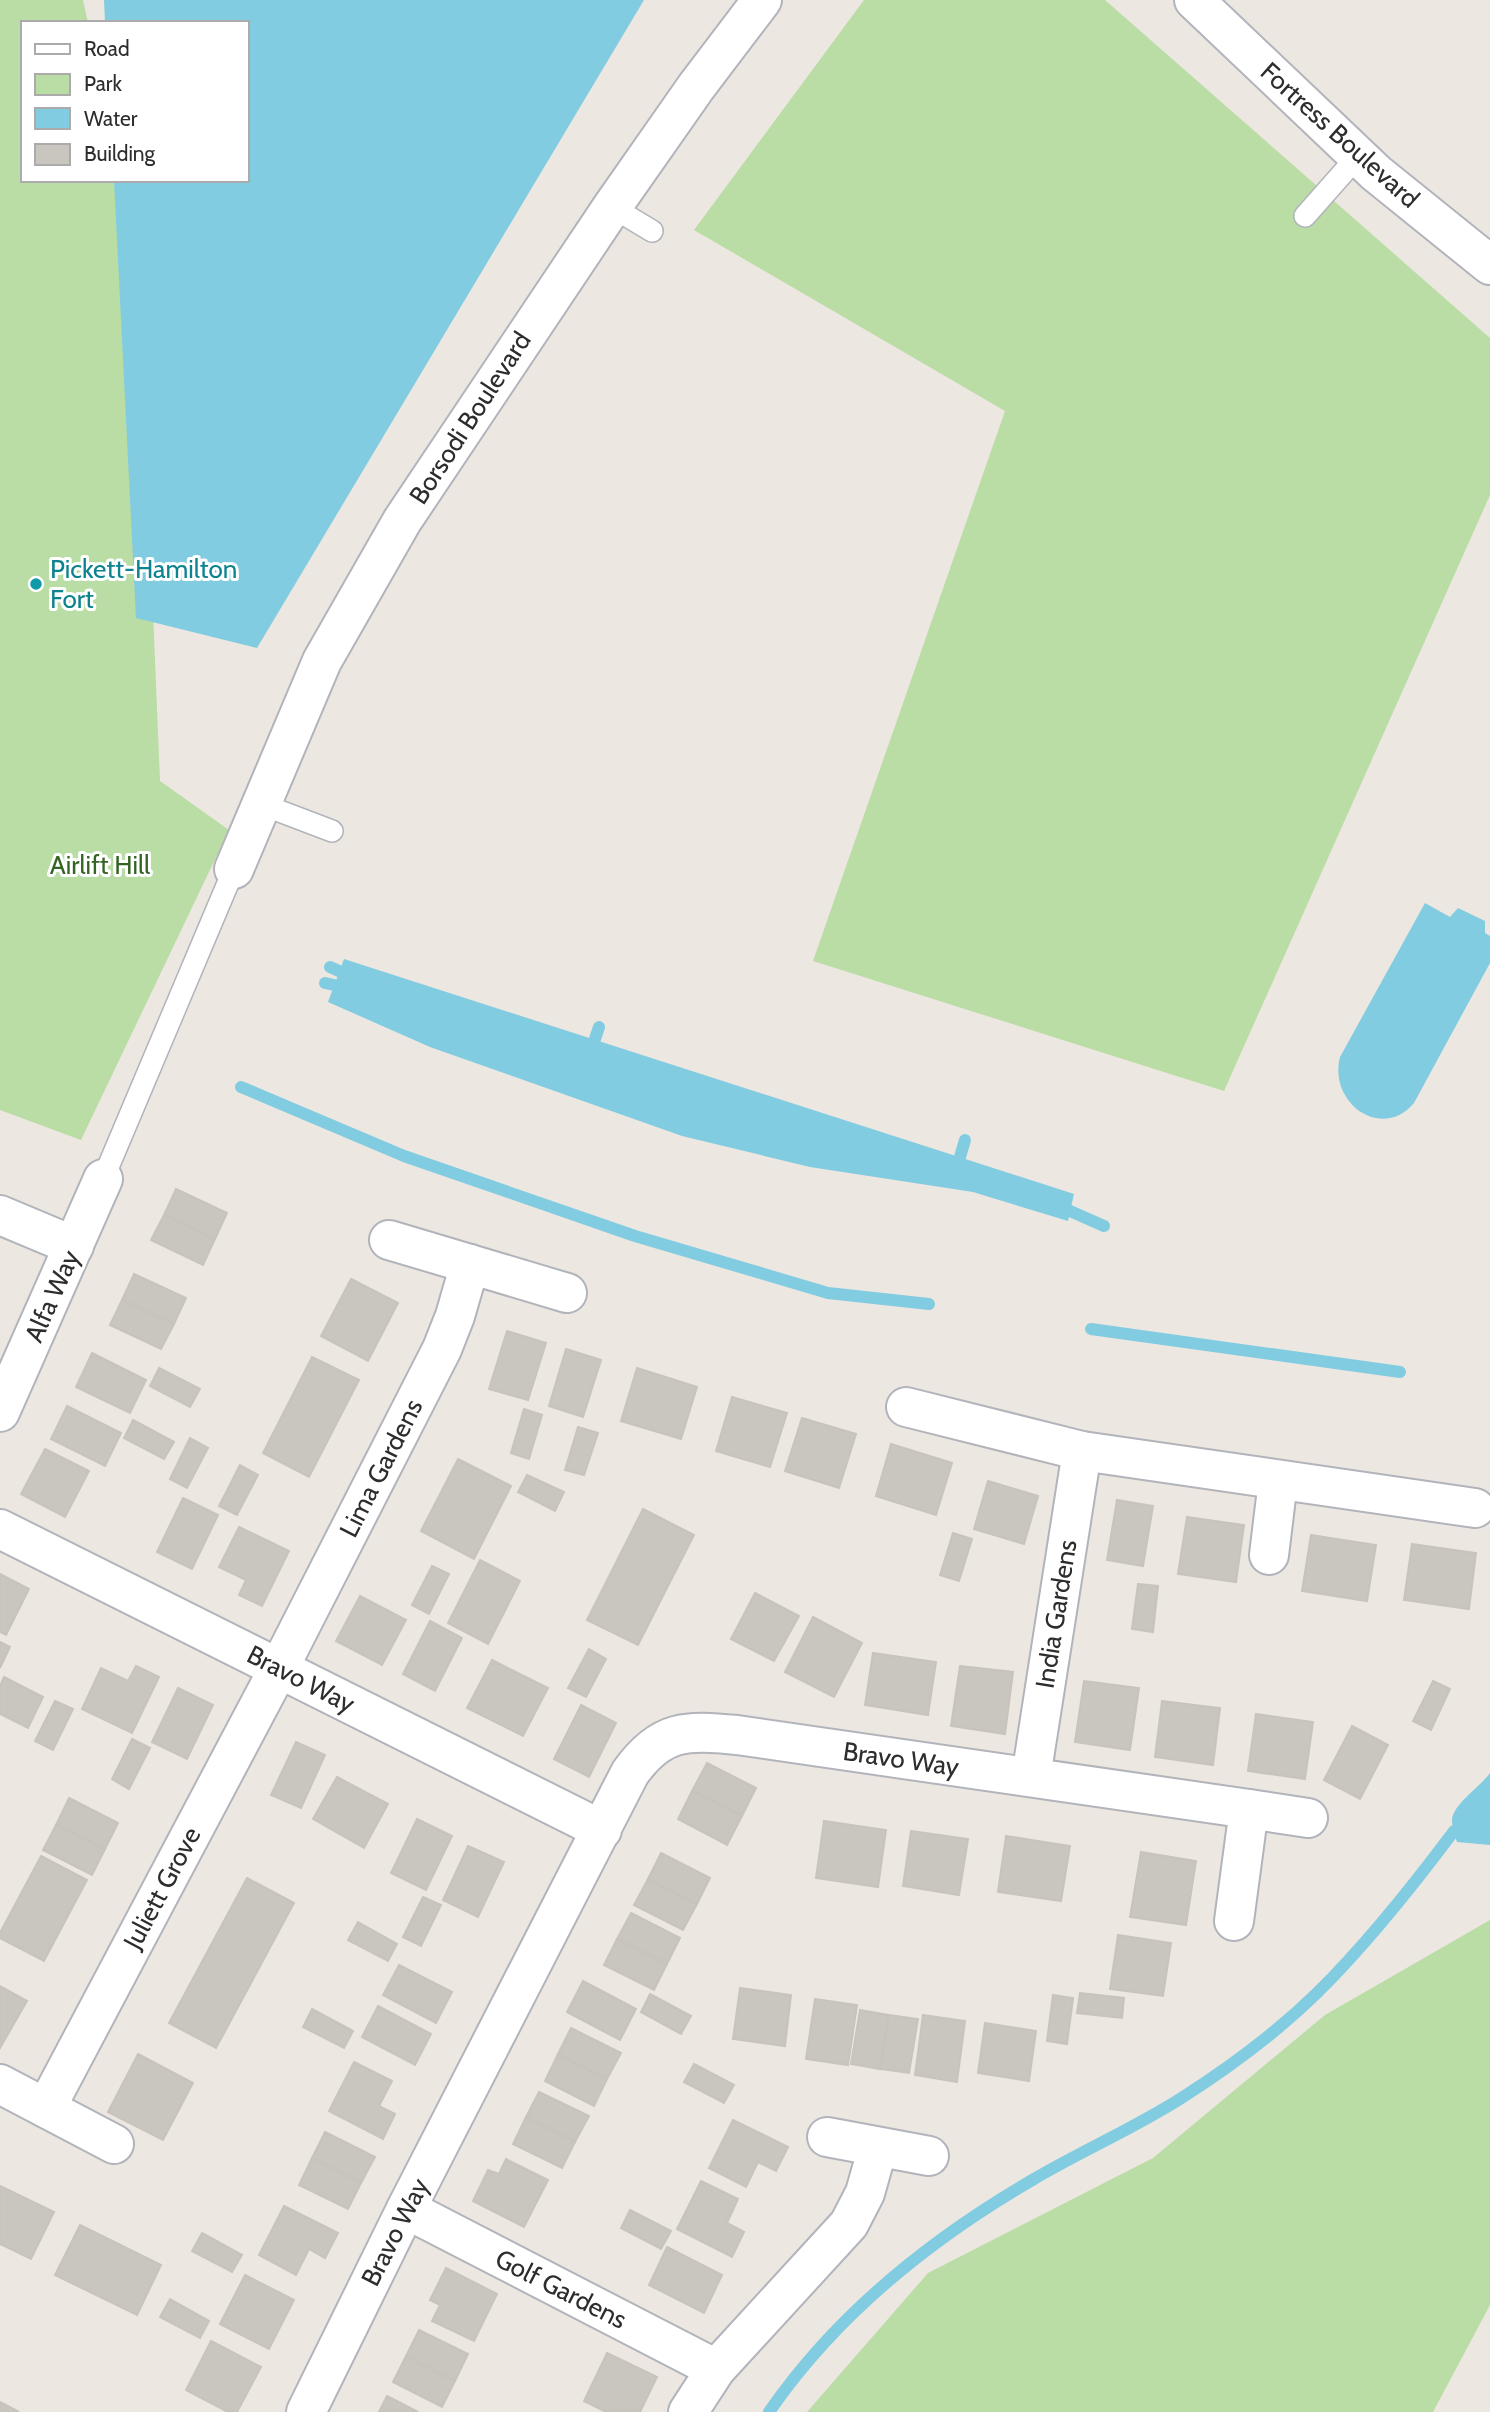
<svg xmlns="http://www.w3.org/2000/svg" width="1490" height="2412" font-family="Cabin,sans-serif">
	<rect width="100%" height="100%" fill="#ede7e1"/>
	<g fill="#badca5">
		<polygon points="0,0 83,0 88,23 23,23 23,180 116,180 148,491 160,781 229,830 81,1140 0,1110"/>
		<polygon points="864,0 1105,0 1490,338 1490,495 1224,1091 813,961 1005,411 694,230"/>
		<polygon points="1490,1920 1490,2305 1433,2412 807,2412 928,2273 1153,2158 1325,2015"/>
	</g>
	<g fill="#82cce1">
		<polygon points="104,0 644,0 257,648 136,618 114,180 247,180 247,23 105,23"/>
		<path d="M1425 903 1450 917 1458 908 1485 921V933L1490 936V963L1414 1103C1383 1141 1328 1104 1340 1057Z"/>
		<polygon points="344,959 1074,1194 1068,1221 973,1192 810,1167 682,1136 430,1047 328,1002"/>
		<path d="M1490 1773V1845L1457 1842C1455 1835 1452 1827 1452 1820 1453 1804 1480 1787 1490 1773Z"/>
	</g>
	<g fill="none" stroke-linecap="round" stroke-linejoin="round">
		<g stroke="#82cce1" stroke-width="12">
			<polyline points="330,967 339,971"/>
			<polyline points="325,983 334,985"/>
			<polyline points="595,1039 599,1027"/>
			<polyline points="241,1087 404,1156 635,1236 828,1293 929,1304"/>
			<polyline points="960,1157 965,1140"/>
			<polyline points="1070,1211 1104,1226"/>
			<polyline points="1091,1329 1400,1372"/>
			<path d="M769 2412C836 2315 932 2238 1034 2179 1083 2150 1135 2128 1183 2097 1230 2067 1277 2032 1317 1993 1367 1944 1412 1887 1454 1831"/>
		</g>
	</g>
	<g fill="#c9c5bf" stroke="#c8c3bb" stroke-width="2">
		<polygon points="176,1189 227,1213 215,1239 164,1215"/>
		<polygon points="164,1215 215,1239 203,1265 151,1240"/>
		<polygon points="134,1274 186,1298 174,1324 122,1300"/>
		<polygon points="351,1279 398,1303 368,1361 321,1336"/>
		<polygon points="122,1300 174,1324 161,1349 110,1325"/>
		<polygon points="507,1331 546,1343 528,1400 489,1389"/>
		<polygon points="566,1349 601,1360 583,1417 549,1406"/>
		<polygon points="92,1353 146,1380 130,1413 76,1387"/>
		<polygon points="312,1357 359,1380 309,1477 263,1453"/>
		<polygon points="159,1368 200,1389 190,1407 150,1386"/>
		<polygon points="637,1368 697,1387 681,1439 621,1421"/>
		<polygon points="732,1397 787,1413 770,1467 716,1451"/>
		<polygon points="67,1406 121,1433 105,1466 51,1439"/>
		<polygon points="524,1409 542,1415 529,1459 511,1453"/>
		<polygon points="802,1418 856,1434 839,1488 785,1471"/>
		<polygon points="133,1420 174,1442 164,1459 124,1438"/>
		<polygon points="578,1427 598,1433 584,1475 565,1470"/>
		<polygon points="190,1438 208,1448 187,1488 170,1479"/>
		<polygon points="891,1444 952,1463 936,1515 876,1496"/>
		<polygon points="45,1449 89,1471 65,1517 21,1494"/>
		<polygon points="458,1459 511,1486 474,1559 421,1531"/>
		<polygon points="240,1465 258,1475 237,1515 219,1506"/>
		<polygon points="527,1475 564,1492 555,1511 518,1492"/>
		<polygon points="988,1481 1038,1496 1024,1544 974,1529"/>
		<polygon points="183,1498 218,1515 192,1569 157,1552"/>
		<polygon points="1117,1500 1153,1506 1143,1566 1107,1560"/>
		<polygon points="643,1509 694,1535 638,1645 587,1620"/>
		<polygon points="1187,1517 1244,1525 1236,1582 1178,1574"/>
		<polygon points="239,1527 289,1551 262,1606 239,1595 246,1580 219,1567"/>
		<polygon points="953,1533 972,1539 959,1581 940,1575"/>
		<polygon points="1311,1535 1376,1545 1367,1601 1302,1591"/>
		<polygon points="1412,1544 1476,1553 1469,1609 1404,1600"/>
		<polygon points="480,1560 520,1581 488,1644 448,1623"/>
		<polygon points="432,1566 449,1574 429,1614 412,1605"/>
		<polygon points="0,1574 29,1589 6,1635 0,1632"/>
		<polygon points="1138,1584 1158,1586 1153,1632 1132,1629"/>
		<polygon points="755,1593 799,1616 774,1661 731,1639"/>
		<polygon points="360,1596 406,1620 382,1665 336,1641"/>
		<polygon points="813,1617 862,1643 834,1697 785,1672"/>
		<polygon points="430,1621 462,1638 435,1691 403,1674"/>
		<polygon points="0,1642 10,1647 0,1668"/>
		<polygon points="589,1649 606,1659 586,1697 568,1688"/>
		<polygon points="873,1653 936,1662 928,1715 865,1705"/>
		<polygon points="492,1660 548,1688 523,1736 467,1708"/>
		<polygon points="136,1666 159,1677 132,1733 82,1709 101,1668 128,1681"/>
		<polygon points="960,1666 1013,1672 1005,1734 951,1726"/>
		<polygon points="4,1677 43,1697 28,1728 0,1714 0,1686"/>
		<polygon points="1084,1681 1139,1688 1130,1750 1075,1742"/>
		<polygon points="1433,1681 1450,1689 1431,1730 1413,1721"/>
		<polygon points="178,1688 213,1705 187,1759 152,1742"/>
		<polygon points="55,1701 73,1709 53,1750 35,1741"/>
		<polygon points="1162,1701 1220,1708 1213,1765 1155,1757"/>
		<polygon points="581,1705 616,1723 589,1777 554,1759"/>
		<polygon points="1256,1714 1313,1722 1305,1779 1248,1771"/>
		<polygon points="1352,1726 1388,1745 1360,1799 1324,1780"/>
		<polygon points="132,1739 150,1748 129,1789 112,1779"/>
		<polygon points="296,1742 325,1755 301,1808 271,1795"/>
		<polygon points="707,1763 756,1788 742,1816 692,1791"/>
		<polygon points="337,1777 388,1804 364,1848 313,1819"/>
		<polygon points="692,1791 742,1816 727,1845 678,1819"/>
		<polygon points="69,1798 118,1823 105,1849 56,1825"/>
		<polygon points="417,1819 452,1836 426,1890 391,1873"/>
		<polygon points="824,1821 886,1830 878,1887 816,1878"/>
		<polygon points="56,1825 105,1849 92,1875 43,1850"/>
		<polygon points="911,1831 968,1839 959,1895 903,1886"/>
		<polygon points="1006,1836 1070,1846 1061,1901 998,1892"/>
		<polygon points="468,1846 504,1862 478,1917 443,1900"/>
		<polygon points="1141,1852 1196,1861 1186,1925 1130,1917"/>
		<polygon points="661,1853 710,1878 697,1904 648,1879"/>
		<polygon points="41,1856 87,1880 44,1961 0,1938 0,1933"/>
		<polygon points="247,1878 294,1903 216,2048 169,2023"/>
		<polygon points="648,1879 697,1904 683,1930 634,1905"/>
		<polygon points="423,1897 441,1905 421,1946 403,1937"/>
		<polygon points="631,1913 680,1938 667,1964 617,1939"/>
		<polygon points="358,1922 397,1944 388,1961 348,1940"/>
		<polygon points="1118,1935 1171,1943 1163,1996 1110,1989"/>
		<polygon points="617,1939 667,1964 654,1990 604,1965"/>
		<polygon points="399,1965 452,1992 436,2023 383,1995"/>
		<polygon points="583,1981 636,2009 620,2040 567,2012"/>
		<polygon points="0,1986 27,2001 0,2048"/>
		<polygon points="740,1988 791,1995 785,2046 733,2039"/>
		<polygon points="1080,1993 1124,1998 1122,2018 1077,2013"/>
		<polygon points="650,1994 691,2016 681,2034 641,2012"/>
		<polygon points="1053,1995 1073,1998 1067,2044 1047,2041"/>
		<polygon points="815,1999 857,2005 848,2065 806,2059"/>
		<polygon points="378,2006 431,2034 415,2065 362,2037"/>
		<polygon points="312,2009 353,2031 344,2048 303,2027"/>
		<polygon points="860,2010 889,2015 880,2069 851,2064"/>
		<polygon points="889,2015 918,2019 909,2073 880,2069"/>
		<polygon points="923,2015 965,2021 957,2082 915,2075"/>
		<polygon points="985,2023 1036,2031 1029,2081 978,2073"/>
		<polygon points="571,2028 621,2053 607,2079 558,2054"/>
		<polygon points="138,2054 193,2083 163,2140 108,2112"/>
		<polygon points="558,2054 607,2079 594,2106 545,2081"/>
		<polygon points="354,2062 392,2081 379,2106 395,2114 383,2139 329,2111"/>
		<polygon points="694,2064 734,2085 724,2103 684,2082"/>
		<polygon points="539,2092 589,2116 575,2142 526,2117"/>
		<polygon points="526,2117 575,2142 562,2168 513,2144"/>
		<polygon points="733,2120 788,2147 776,2171 758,2162 746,2187 709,2168"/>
		<polygon points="325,2132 375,2157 361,2183 312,2158"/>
		<polygon points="312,2158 361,2183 348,2209 299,2185"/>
		<polygon points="506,2159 548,2180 524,2227 473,2201 488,2170 499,2174"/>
		<polygon points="701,2181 738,2199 727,2223 744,2232 732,2257 677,2229"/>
		<polygon points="0,2186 54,2212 31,2259 0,2244"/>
		<polygon points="284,2206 338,2233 325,2258 309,2249 296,2275 259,2255"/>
		<polygon points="630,2210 671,2231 661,2249 621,2228"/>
		<polygon points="80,2225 161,2265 137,2315 55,2275"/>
		<polygon points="202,2233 242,2255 232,2272 192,2251"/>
		<polygon points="667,2247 722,2275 704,2313 649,2285"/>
		<polygon points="446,2268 497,2294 474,2341 432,2321 440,2305 430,2300"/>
		<polygon points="245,2275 294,2300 269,2349 220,2324"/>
		<polygon points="170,2299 209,2321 200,2338 160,2317"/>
		<polygon points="419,2330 468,2354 455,2381 406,2356"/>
		<polygon points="211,2341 261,2367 237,2412 228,2412 186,2390"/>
		<polygon points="607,2353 657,2377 640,2412 606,2412 584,2401"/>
		<polygon points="406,2356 455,2381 442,2407 393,2382"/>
		<polygon points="387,2396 418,2412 379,2412"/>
		<polygon points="0,2402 19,2412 0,2412"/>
	</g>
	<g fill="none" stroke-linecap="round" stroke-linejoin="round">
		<g stroke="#b2b4bb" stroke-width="24">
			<g id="service">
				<polyline points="612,207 652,231"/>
				<polyline points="1305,216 1358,156"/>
				<polyline points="261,804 332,831"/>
				<polyline points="103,1179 234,869"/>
			</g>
		</g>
		<g stroke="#b2b4bb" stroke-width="42">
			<g id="minor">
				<polyline points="1194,0 1376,173 1490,265"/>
				<polyline points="234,869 322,661 402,521 612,207 696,87 762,0"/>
				<polyline points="0,1215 74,1246"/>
				<polyline points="389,1240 567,1293"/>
				<polyline points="906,1407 1082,1451 1475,1508"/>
				<polyline points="0,1412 103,1179"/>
				<polyline points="0,1529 602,1830"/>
				<polyline points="1269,1555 1278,1481"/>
				<polyline points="1031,1777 1082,1451"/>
				<polyline points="1234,1921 1249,1809 1308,1818"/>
				<polyline points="0,2084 114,2144"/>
				<polyline points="46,2108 279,1668 442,1349 455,1316 470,1264"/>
				<polyline points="827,2137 929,2156"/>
				<polyline points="406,2209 716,2369"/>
				<path d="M306 2412 406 2209 630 1773C661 1729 687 1730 737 1735L1249 1809"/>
				<polyline points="688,2412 716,2369 849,2224 865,2193 878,2147"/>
			</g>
		</g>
		<use href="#service" stroke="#fff" stroke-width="21"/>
		<use href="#minor" stroke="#fff" stroke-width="38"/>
	</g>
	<circle fill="#0f9aa8" stroke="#fff" stroke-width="2.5" cx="36" cy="584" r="7"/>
	<g text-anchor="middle" stroke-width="6" stroke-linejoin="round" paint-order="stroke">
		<g font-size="26" fill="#2d2d2d" stroke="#fff">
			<text transform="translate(1340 135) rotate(42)" y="9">Fortress Boulevard</text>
			<text transform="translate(470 418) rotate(-57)" y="9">Borsodi Boulevard</text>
			<text transform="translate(52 1296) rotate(-66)" y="9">Alfa Way</text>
			<text transform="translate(381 1468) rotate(-63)" y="9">Lima Gardens</text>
			<text transform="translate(1056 1614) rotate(-81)" y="9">India Gardens</text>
			<text transform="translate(301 1679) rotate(27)" y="9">Bravo Way</text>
			<text transform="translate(901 1759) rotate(8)" y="9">Bravo Way</text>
			<text transform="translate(162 1888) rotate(-62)" y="9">Juliett Grove</text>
			<text transform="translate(395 2232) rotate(-63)" y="9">Bravo Way</text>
			<text transform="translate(561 2289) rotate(27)" y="9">Golf Gardens</text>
		</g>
		<g font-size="26" fill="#0d838f" stroke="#fff" text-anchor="start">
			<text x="50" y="578">Pickett-Hamilton<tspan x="50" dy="30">Fort</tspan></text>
		</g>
		<g font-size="26" fill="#346324" stroke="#fff">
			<text x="100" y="874">Airlift Hill</text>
		</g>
	</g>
	<rect x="21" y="21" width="228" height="161" fill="#ffffff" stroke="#ababab" stroke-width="2"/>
	<rect x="35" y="44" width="35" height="10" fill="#ffffff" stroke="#ababab" stroke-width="2"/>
	<text x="84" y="56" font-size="21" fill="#2d2d2d">Road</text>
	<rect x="35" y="74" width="35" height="21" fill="#badca5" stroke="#ababab" stroke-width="2"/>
	<text x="84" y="91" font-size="21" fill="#2d2d2d">Park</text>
	<rect x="35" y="108" width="35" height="21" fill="#82cce1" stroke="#ababab" stroke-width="2"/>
	<text x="84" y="126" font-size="21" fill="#2d2d2d">Water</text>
	<rect x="35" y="144" width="35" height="21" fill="#c9c5bf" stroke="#ababab" stroke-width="2"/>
	<text x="84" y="161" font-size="21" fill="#2d2d2d">Building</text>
</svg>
